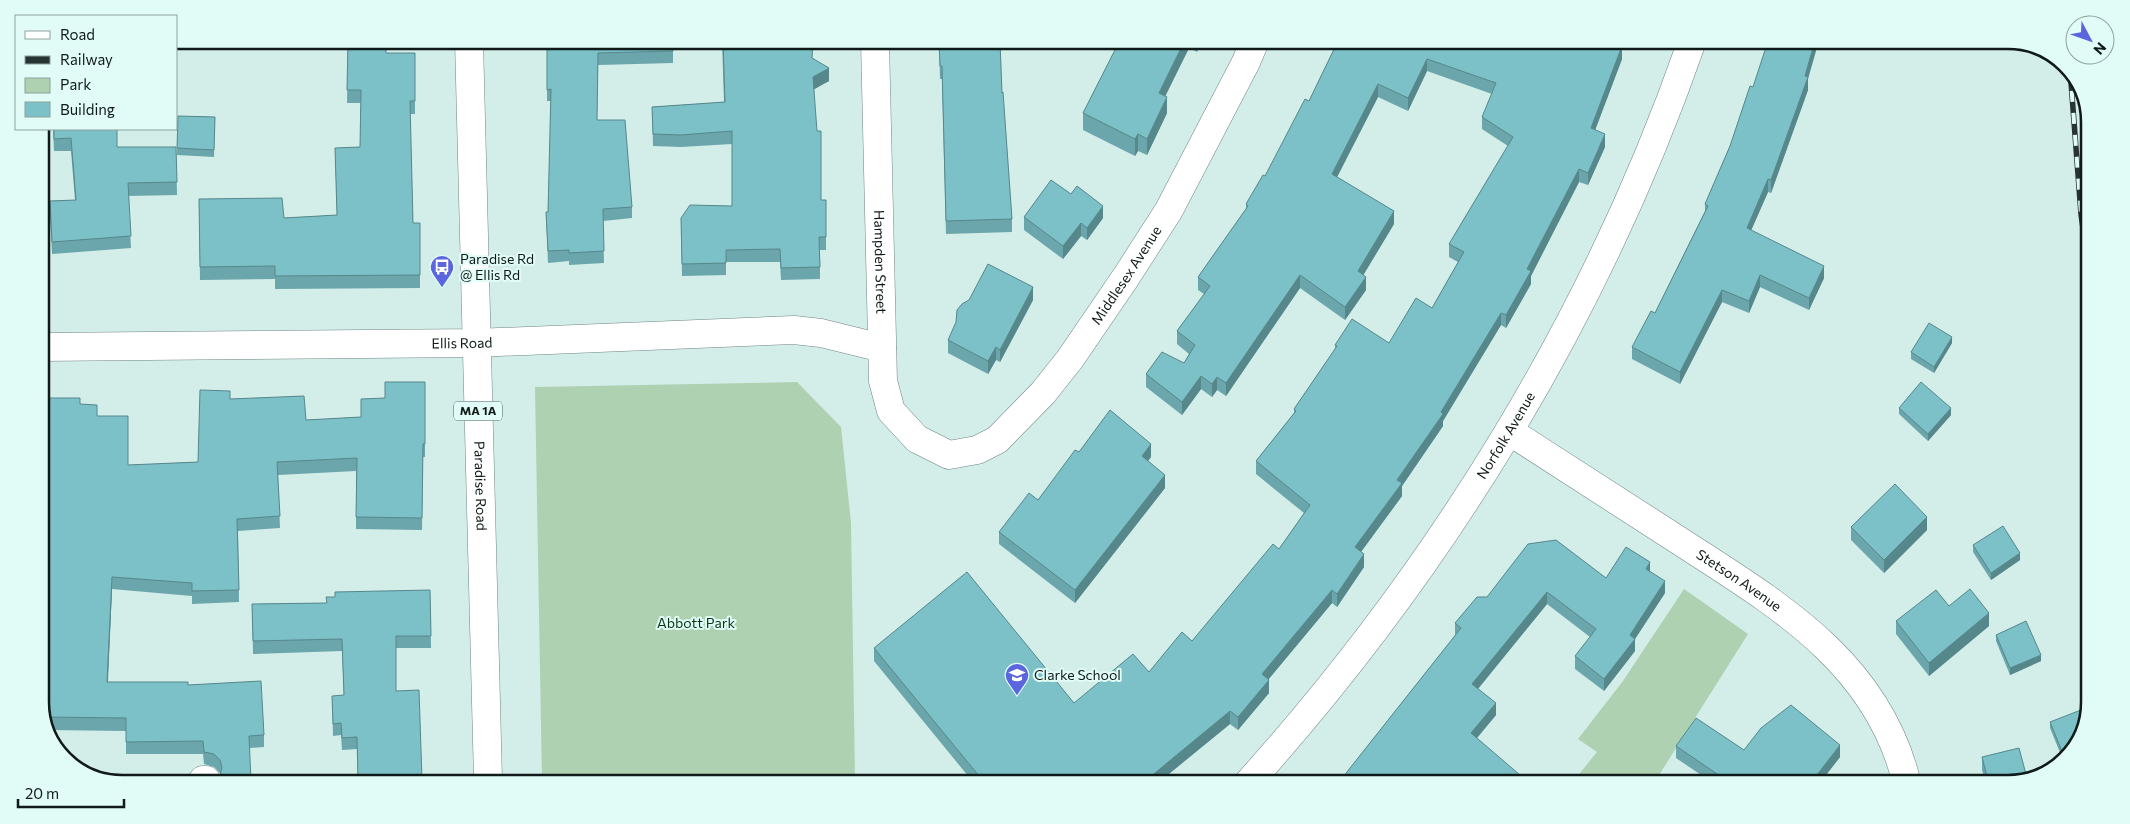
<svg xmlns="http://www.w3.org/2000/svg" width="2130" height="824" font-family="Commissioner,sans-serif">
	<rect width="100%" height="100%" fill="#d3ede9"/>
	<g fill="#add1b1">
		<polygon points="797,382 841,427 851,523 855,781 542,781 535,387"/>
		<polygon points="1684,589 1748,634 1654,783 1572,783 1597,752 1578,739 1623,681"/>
	</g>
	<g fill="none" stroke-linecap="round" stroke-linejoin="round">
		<g stroke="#708784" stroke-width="29">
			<g id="minor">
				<path id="s1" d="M875 42 883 381 891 411 917 439 949 455 977 450 997 440 1043 393 1070 359 1126 277 1169 210 1246 62 1254 43"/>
				<path id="s2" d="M40 347 476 343 794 330 821 333 882 348"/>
				<path id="s3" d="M1509 431C1565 467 1620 503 1675 538 1773 602 1878 660 1907 784"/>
				<polyline points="203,780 206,780"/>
				<path id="s4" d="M1249 782C1442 567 1596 317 1691 44"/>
			</g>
		</g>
		<g stroke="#708784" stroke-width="29">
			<g id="highway">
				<path id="s5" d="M469 41 488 780"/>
			</g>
		</g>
		<use href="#minor" stroke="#fff" stroke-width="28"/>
		<use href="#highway" stroke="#fff" stroke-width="28"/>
		<g stroke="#283431" stroke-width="5.5">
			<polyline id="rail" points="2070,69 2081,214 2089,272"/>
		</g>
		<use href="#rail" stroke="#e1fbf6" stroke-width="4" stroke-dasharray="11" stroke-linecap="butt"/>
	</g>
	<g fill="#6aa6ab">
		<polygon points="348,41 386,53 415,53 415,114 410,114 413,223 420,223 420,288 275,289 275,279 200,280 199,199 284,218 337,215 335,148 360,147 361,103 347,103"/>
		<polygon points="547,41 673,41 673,63 598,65 597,120 632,207 632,218 603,221 604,263 569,265 569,261 548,263 546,212 548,212 551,101 547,101"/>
		<polygon points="722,41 813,58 829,81 813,89 821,200 826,200 826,250 820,250 820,279 781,280 780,262 726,262 726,275 682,276 681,218 732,206 732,144 681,147 653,146 652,107 724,102"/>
		<polygon points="939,42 1000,42 1002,93 1012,219 1012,232 946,234 942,79 940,79"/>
		<polygon points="1105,42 1200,42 1197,52 1189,48 1165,96 1167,113 1147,155 1138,151 1135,156 1083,130 1083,113 1115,50 1105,45"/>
		<polygon points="1337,43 1499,48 1622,50 1622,59 1595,130 1605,147 1588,185 1579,182 1531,276 1531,284 1506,328 1501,325 1443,421 1443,426 1402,486 1402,496 1361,552 1364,567 1337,607 1332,603 1268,680 1269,693 1238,730 1230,724 1159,782 973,782 874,661 874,648 1074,703 1149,672 1192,641 1279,549 1304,513 1256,474 1256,461 1294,413 1294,409 1335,349 1335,345 1389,343 1432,308 1458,262 1449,257 1449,244 1508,146 1482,129 1482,117 1492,94 1427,71 1408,111 1378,97 1337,177 1394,224 1363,275 1366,290 1345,320 1300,288 1226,396 1217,390 1212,397 1201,389 1182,415 1146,387 1146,374 1184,363 1189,354 1177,344 1177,331 1204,294 1198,290 1198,277 1246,209 1246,204 1265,176 1309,101"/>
		<polygon points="1808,79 1808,90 1771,193 1768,192 1751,230 1824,278 1809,310 1760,287 1749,313 1722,302 1680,384 1632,359 1632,347 1655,313 1705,211 1705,204 1730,146 1753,87"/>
		<polygon points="178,116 215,117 214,157 177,155"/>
		<polygon points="53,129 117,147 176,147 177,195 128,196 131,248 52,254 50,214 50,201 75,200 71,151 54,151"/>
		<polygon points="1024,217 1103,218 1087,240 1081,236 1063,259 1024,230"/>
		<polygon points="1033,300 1000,362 996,360 988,374 948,353 948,340"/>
		<polygon points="1952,343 1934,373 1911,359 1911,352"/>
		<polygon points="425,382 425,457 423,457 422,530 356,529 356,471 278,475 280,528 238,531 239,602 192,604 192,596 112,589 108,682 188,685 264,735 264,747 250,748 220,775 220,773 214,767 204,764 203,754 126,754 126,731 48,730 40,708 42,567 80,404 97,416 128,465 198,462 230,399 306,420 361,417 385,398"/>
		<polygon points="1899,408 1951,415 1928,441 1899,414"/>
		<polygon points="1079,452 1151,457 1148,461 1165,488 1075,603 999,544 999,532 1038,500"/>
		<polygon points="1851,527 1927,530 1884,573 1851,540"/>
		<polygon points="1973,545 2020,560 1991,580 1973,552"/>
		<polygon points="1650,571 1665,593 1635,639 1635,651 1604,691 1575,669 1575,656 1590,637 1547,604 1478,689 1496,715 1477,738 1527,783 1339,782 1455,636 1455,623 1487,597"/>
		<polygon points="430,590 431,648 396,648 396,691 422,780 358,780 357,749 342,750 341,735 333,736 332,696 344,696 342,651 253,654 252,604 327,603 335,597"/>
		<polygon points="1949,606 1989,626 1929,676 1896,634 1896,621"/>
		<polygon points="1996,635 2041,661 2010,675 1996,641"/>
		<polygon points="2050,722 2086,729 2063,760 2050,728"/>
		<polygon points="1676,746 1744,750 1840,757 1819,784 1713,783 1676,758"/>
		<polygon points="1982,757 2009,784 1986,784 1982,770"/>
	</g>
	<g fill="#56878b">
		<polygon points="1184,42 1189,42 1189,48 1159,109 1159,93"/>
		<polygon points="1197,42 1200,42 1197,52"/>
		<polygon points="1620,43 1624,43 1622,50 1622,59 1591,141 1591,128"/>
		<polygon points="1814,44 1818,44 1808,79 1808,90 1771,193 1771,180 1805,76"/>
		<polygon points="1427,59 1427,71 1408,111 1408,98"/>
		<polygon points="829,68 829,81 813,90 813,77"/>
		<polygon points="1378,84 1378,97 1332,187 1332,174"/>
		<polygon points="1167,97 1167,113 1147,155 1147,139"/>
		<polygon points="1138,134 1138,151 1135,156 1135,139"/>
		<polygon points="1605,134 1605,147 1588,185 1588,173"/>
		<polygon points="1579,169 1579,182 1531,276 1531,284 1506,328 1506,315 1527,269"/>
		<polygon points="1768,179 1768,192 1747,240 1747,228"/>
		<polygon points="1103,206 1103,218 1087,240 1087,228"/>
		<polygon points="1394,211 1394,224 1358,284 1358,271"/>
		<polygon points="1081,223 1081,236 1063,259 1063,246"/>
		<polygon points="1824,266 1824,278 1809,310 1809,298"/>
		<polygon points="1300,275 1300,288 1226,396 1226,383"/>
		<polygon points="1760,275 1760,287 1749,313 1749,301"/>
		<polygon points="1366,277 1366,290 1345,320 1345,307"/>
		<polygon points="1033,287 1033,300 1000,362 1000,350"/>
		<polygon points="1722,290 1722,302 1680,384 1680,372"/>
		<polygon points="1501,313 1501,325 1443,421 1443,426 1402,486 1402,496 1355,560 1355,547 1441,412"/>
		<polygon points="1952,337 1952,343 1934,373 1934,367"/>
		<polygon points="996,347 996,360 988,374 988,361"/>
		<polygon points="1201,376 1201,389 1182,415 1182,402"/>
		<polygon points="1217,377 1217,390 1212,397 1212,384"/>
		<polygon points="1951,408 1951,415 1928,441 1928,434"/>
		<polygon points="1151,444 1151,457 1142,469 1142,456"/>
		<polygon points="1165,475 1165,488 1075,603 1075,590"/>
		<polygon points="1927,517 1927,530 1884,573 1884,560"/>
		<polygon points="2020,553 2020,560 1991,580 1991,573"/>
		<polygon points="1364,554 1364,567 1337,607 1337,594"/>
		<polygon points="1650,562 1650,574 1646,569"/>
		<polygon points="112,577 112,589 107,694 107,682"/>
		<polygon points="1665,581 1665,593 1635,639 1635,651 1604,691 1604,679 1630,635"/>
		<polygon points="1332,590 1332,603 1262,687 1262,674"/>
		<polygon points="1547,592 1547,604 1472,696 1472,684"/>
		<polygon points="1989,613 1989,626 1929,676 1929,663"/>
		<polygon points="2041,655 2041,661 2010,675 2010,668"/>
		<polygon points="1269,680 1269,693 1238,730 1238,717"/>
		<polygon points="1496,703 1496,715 1471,745 1471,733"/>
		<polygon points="1230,711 1230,724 1159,782 1144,782"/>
		<polygon points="1840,745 1840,757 1819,784 1810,784"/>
		<polygon points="2070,751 2063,760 2063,754"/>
	</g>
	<g fill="#7bc1c7" stroke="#56878b">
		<polygon points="348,41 386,41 386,53 415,53 415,101 410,101 413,223 420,223 420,275 275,276 275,266 200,267 199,199 282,198 284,218 337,215 335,148 360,147 361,90 347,90"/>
		<polygon points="547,41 673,41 673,51 598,53 597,120 625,120 632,207 603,209 604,251 569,253 569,250 548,251 546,212 548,212 551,89 547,90"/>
		<polygon points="723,41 813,42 812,58 829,68 813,77 817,131 821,131 821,200 826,200 826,237 819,237 820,267 781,268 780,249 726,250 726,263 682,264 681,218 690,205 732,206 732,131 681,135 653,134 652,107 725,102"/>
		<polygon points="939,42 1000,42 1002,93 1003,92 1012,219 946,221 942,66 940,66"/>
		<polygon points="1119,42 1184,42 1159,93 1167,97 1147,139 1138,134 1135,139 1083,113"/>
		<polygon points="1337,43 1484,43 1499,48 1500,43 1620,43 1619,45 1622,46 1591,128 1605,134 1588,173 1579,169 1527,269 1531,271 1506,315 1501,313 1441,412 1443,414 1397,480 1402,483 1355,547 1364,554 1337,594 1332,590 1262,674 1269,680 1238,717 1230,711 1144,782 984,782 874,648 967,572 1074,703 1133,654 1149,672 1182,632 1192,641 1273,544 1279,549 1310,505 1256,461 1296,411 1294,409 1337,346 1335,345 1352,319 1389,343 1416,298 1432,308 1464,252 1449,244 1513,137 1482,117 1496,83 1427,59 1408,98 1378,84 1332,174 1394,211 1358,271 1366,277 1345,307 1300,275 1226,383 1217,377 1212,384 1201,376 1182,402 1146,374 1162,352 1184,363 1195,345 1177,331 1210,286 1198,277 1248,206 1246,204 1263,175 1265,176 1305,99 1309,101"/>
		<polygon points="1767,44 1814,44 1805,76 1808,77 1771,180 1768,179 1747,228 1824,266 1809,298 1760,275 1749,301 1722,290 1680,372 1632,347 1651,311 1655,313 1708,206 1705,204 1730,146 1750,86 1753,87"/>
		<polygon points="178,116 215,117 214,150 177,148"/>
		<polygon points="54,129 117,129 117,147 176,147 177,182 128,183 131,236 52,242 50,201 76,200 71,138 54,139"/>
		<polygon points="1051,180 1071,194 1077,186 1103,206 1087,228 1081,223 1063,246 1024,217"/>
		<polygon points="988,264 1033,287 1000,350 996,347 988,361 948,340 956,322 957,310 962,304 969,300"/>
		<polygon points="1929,323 1952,337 1934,367 1911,352"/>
		<polygon points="385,382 425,382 425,444 423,444 422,518 356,517 357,458 277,462 280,516 237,519 239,590 192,591 192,583 112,577 107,682 188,682 188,685 261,681 264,735 249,736 251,780 215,780 220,775 222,767 220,760 214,754 204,752 203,741 126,742 126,718 44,717 40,708 40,567 43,567 40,473 40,398 80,398 80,404 97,405 97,416 128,416 128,465 198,462 200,390 230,391 230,399 304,396 306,420 361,417 361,399 385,398"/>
		<polygon points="1921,382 1951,408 1928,434 1899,408"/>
		<polygon points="1110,410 1151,444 1142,456 1165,475 1075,590 999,532 1029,493 1038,500 1075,450 1079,452"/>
		<polygon points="1895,484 1927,517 1884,560 1851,527"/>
		<polygon points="2003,526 2020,553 1991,573 1973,545"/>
		<polygon points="1556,540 1606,578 1626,547 1650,562 1646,569 1665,581 1630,635 1635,639 1604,679 1575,656 1596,629 1547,592 1472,684 1496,703 1471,733 1527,781 1525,783 1339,782 1461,628 1455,623 1477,597 1487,597 1528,544"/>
		<polygon points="1970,589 1989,613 1929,663 1896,621 1936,590 1949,606"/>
		<polygon points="430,590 431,636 396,636 396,691 419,690 422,780 358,780 357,737 342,738 341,723 333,724 332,696 344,695 342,639 253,641 252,604 327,603 326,597 335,597 335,592"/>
		<polygon points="2026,621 2041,655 2010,668 1996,635"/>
		<polygon points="1791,705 1840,745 1810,784 1724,783 1726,780 1676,746 1696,718 1744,750 1761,728"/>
		<polygon points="2086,708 2086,729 2070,751 2063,754 2050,722"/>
		<polygon points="2019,748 2027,778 2009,784 1989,784 1982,757"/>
	</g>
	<defs>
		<g id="bus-pin" transform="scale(1.25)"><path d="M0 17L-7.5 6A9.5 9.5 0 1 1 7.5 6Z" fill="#5b65dd" stroke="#e1fbf6"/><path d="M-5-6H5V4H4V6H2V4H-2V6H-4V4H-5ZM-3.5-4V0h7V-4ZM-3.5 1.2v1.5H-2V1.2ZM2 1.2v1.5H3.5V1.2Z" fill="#fff"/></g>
		<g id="school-pin" transform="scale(1.25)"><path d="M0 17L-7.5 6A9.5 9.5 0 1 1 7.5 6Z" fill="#5b65dd" stroke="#e1fbf6"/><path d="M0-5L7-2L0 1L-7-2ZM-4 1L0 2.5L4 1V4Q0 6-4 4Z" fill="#fff"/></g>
	</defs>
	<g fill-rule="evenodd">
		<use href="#bus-pin" x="442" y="267"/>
		<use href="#school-pin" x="1017" y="675"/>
	</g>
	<g text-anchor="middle" stroke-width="4" stroke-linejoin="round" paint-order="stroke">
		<rect fill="#e1fbf6" stroke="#4f5e5b" stroke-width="1" x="454" y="401.5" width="48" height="19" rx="4"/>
		<g font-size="12" font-weight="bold" fill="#101a18">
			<text x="478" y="415">MA 1A</text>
		</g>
		<g font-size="14" fill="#101a18" stroke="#e1fbf6" text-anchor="start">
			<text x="460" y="264">Paradise Rd<tspan x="460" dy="16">@ Ellis Rd</tspan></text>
			<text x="1034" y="680">Clarke School</text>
		</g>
		<g font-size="14" fill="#101a18" stroke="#e1fbf6">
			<text dy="5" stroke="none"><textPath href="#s1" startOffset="220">Hampden Street</textPath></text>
			<text dy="5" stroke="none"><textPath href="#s1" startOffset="705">Middlesex Avenue</textPath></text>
			<text dy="5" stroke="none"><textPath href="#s2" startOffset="422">Ellis Road</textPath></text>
			<text dy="5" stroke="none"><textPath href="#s4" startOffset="432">Norfolk Avenue</textPath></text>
			<text dy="5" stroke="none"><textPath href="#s5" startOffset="445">Paradise Road</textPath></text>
			<text dy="5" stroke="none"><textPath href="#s3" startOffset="274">Stetson Avenue</textPath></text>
		</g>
		<g font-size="14" fill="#073915" stroke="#e1fbf6">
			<text x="696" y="628">Abbott Park</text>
		</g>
	</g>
	<path d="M0 0H2130V824H0ZM122 49H2008A73 73 0 0 1 2081 122V702A73 73 0 0 1 2008 775H122A73 73 0 0 1 49 702V122A73 73 0 0 1 122 49Z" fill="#e1fbf6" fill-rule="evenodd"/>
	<path fill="none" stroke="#101a18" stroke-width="2.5" d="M122 49H2008A73 73 0 0 1 2081 122V702A73 73 0 0 1 2008 775H122A73 73 0 0 1 49 702V122A73 73 0 0 1 122 49Z"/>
	<rect x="15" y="15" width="162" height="115" fill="#e1fbf6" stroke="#8da19d"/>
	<rect x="25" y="31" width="25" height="8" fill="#ffffff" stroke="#8da19d"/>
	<text x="60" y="40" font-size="15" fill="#101a18">Road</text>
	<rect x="25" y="56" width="25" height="8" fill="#283431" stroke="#8da19d"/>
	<text x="60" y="65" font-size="15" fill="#101a18">Railway</text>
	<rect x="25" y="78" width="25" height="15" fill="#add1b1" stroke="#8da19d"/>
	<text x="60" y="90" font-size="15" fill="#101a18">Park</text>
	<rect x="25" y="102" width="25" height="15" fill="#7bc1c7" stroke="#8da19d"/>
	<text x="60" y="115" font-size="15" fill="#101a18">Building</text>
	<g transform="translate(2090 40) rotate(131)"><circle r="24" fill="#e1fbf6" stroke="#8da19d"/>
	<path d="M0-4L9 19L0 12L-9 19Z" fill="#5b65dd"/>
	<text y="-8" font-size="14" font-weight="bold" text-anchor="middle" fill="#101a18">N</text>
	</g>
	<path d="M18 799v8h106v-8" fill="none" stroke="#101a18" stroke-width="2.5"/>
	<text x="25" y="799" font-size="15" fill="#101a18" stroke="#e1fbf6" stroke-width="4" paint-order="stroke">20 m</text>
</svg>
